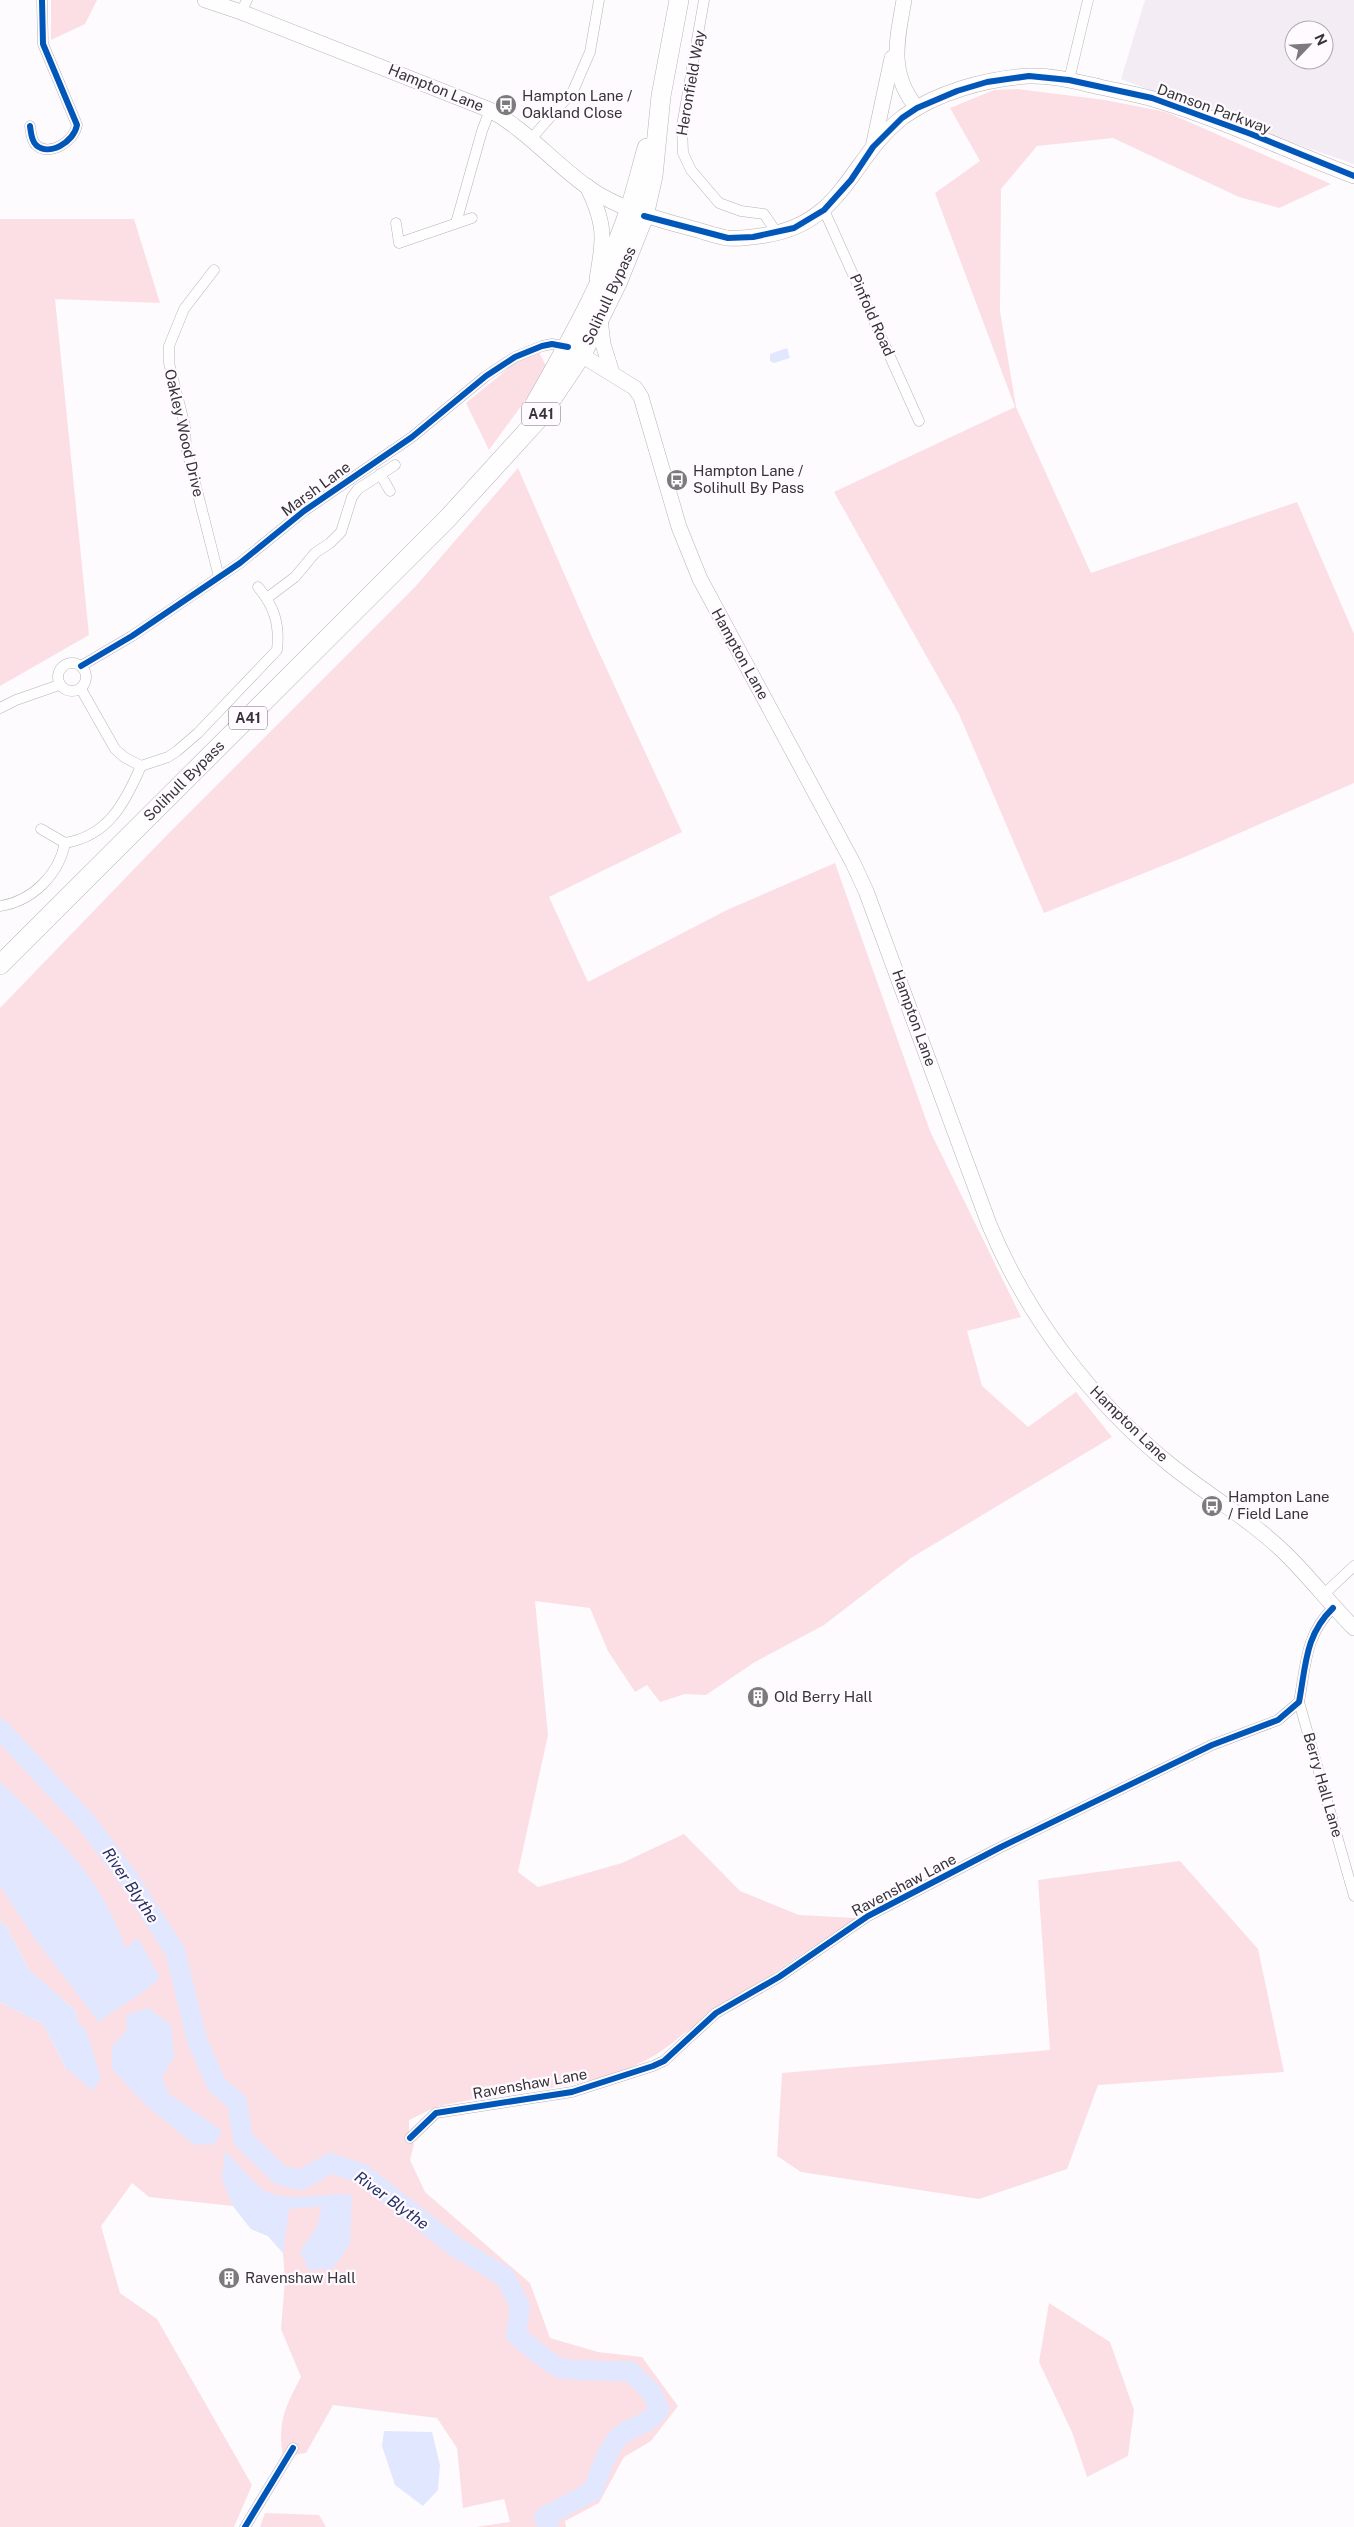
<svg xmlns="http://www.w3.org/2000/svg" width="1354" height="2527" font-family="'Public Sans',sans-serif">
	<rect width="100%" height="100%" fill="#fdfbfe"/>
	<path fill="#f3ecf5" fill-rule="evenodd" d="M1145 0H1354V164L1253 129 1121 79ZM1294 30H1324V60H1294Z"/>
	<g fill="#fbdfe4">
		<polygon points="51,0 97,0 85,24 51,40"/>
		<polygon points="1017,89 1105,100 1166,112 1331,184 1279,208 1239,197 1113,138 1037,146 1001,189 1000,311 1016,407 1091,573 1297,502 1354,634 1354,783 1187,856 1044,913 959,714 834,492 1015,407 935,193 980,161 950,108 994,90"/>
		<polygon points="0,219 134,219 160,303 55,299 89,635 0,686"/>
		<polygon points="539,352 546,366 543,376 489,450 466,403 516,362"/>
		<path d="M518 468 591 635 682 832 549 897 588 982 727 910 835 863 930 1131 1021 1317 967 1331 982 1386 1028 1427 1076 1392 1112 1437 911 1558 824 1625 755 1662 706 1695 685 1694 660 1702 647 1685 635 1692 608 1651 590 1608 535 1601 548 1735 518 1872 538 1887 622 1863 684 1834 740 1891 799 1915 856 1918 683 2034C618 2095 518 2086 437 2107 428 2110 418 2116 409 2120V2134L414 2145 410 2160 425 2192 530 2283 550 2338 598 2352 642 2357 678 2406 651 2441 624 2457 599 2503 565 2521 566 2527H475L510 2522 504 2499 463 2508 457 2448 437 2418 333 2405 306 2453 283 2457C277 2422 285 2407 301 2377L281 2329 285 2280 283 2253 268 2236 251 2229 233 2206 149 2197 132 2183 101 2226 120 2293 157 2319 252 2485 234 2527H0V2002L43 2024 66 2068 78 2024 76 2011 29 1970 6 1926 0 1921V1008L165 837 415 587Z"/>
		<polygon points="1180,1861 1258,1949 1284,2072 1098,2085 1067,2169 979,2199 801,2172 777,2156 782,2073 1050,2050 1038,1880"/>
		<polygon points="1049,2303 1110,2342 1134,2410 1128,2456 1087,2477 1072,2432 1039,2362"/>
		<polygon points="265,2513 319,2515 326,2527 260,2527"/>
	</g>
	<g fill="#e1e7fe">
		<polygon points="787,348 790,358 774,363 770,361 770,354"/>
		<path d="M0 1782C51 1829 104 1880 125 1948L138 1938 160 1978C141 1997 120 2004 99 2022L35 1939 0 1886Z"/>
		<polygon points="0,1921 6,1926 29,1970 76,2011 78,2023 86,2030 101,2077 93,2091 66,2068 43,2024 0,2002"/>
		<polygon points="148,2008 171,2025 174,2057 162,2077 168,2093 222,2131 214,2145 193,2144 146,2105 112,2069 112,2047 127,2030 126,2015"/>
		<path d="M225 2151C234 2160 258 2188 267 2192 293 2203 325 2191 352 2195L350 2244 332 2269 309 2270 300 2252 317 2226 322 2206 289 2209 283 2253 268 2236 251 2229 233 2206 222 2179Z"/>
		<polygon points="384,2431 432,2432 440,2465 438,2490 423,2506 395,2485 382,2446"/>
	</g>
	<g fill="none" stroke-linecap="round" stroke-linejoin="round">
		<path stroke="#e1e7fe" stroke-width="20" d="M0 1729 87 1823 128 1878 175 1951 197 2040 217 2085 237 2102 243 2139 280 2175 301 2180 331 2163 362 2174 456 2247 505 2277 520 2306 516 2335C529 2345 545 2361 560 2368 566 2370 621 2372 630 2371L652 2393 659 2409C648 2426 636 2424 621 2435 609 2445 598 2476 593 2491L544 2517 549 2527"/>
		<g stroke="#b6b4b6" stroke-width="11">
			<g id="street">
				<polyline points="704,0 682,126 683,153 691,170 719,203 741,211 764,214 777,233"/>
				<polyline points="241,12 247,0"/>
				<polyline points="1069,80 1088,0"/>
				<path d="M30 126C31 132 31 140 36 145 49 157 74 142 77 125L43 44 42 0"/>
				<polyline points="531,139 573,91 590,52 599,0"/>
				<polyline points="824,210 919,421"/>
				<polyline points="396,223 399,243 472,218"/>
				<polyline points="456,223 482,131 490,110"/>
				<polyline points="214,270 184,309 169,346 169,363 185,426 186,447 219,577"/>
				<polyline points="380,474 390,491"/>
				<polyline points="267,598 295,577 315,553 330,543 341,532 352,497 358,489 395,465"/>
				<circle cx="72" cy="677" r="14"/>
				<polyline points="81,666 132,636 240,563 304,511 412,437 486,376 515,357 542,346 552,344 568,347"/>
				<path d="M81 689 115 749 124 757 141 766 168 757 177 751 198 733 277 650C280 624 274 606 258 587"/>
				<polyline points="0,708 16,700 59,685"/>
				<polyline points="41,829 65,843"/>
				<path d="M0 906C33 901 59 874 65 843 108 836 125 803 141 766"/>
				<polyline points="1322,1596 1354,1566"/>
				<polyline points="1299,1702 1354,1896"/>
				<path d="M410 2138 436 2113 572 2092 653 2066 664 2061 716 2013 779 1977 868 1916 1001 1847 1212 1745 1278 1720 1299 1702C1306 1665 1305 1635 1333 1608"/>
				<polyline points="245,2527 293,2448"/>
			</g>
		</g>
		<g stroke="#b6b4b6" stroke-width="16">
			<g id="secondary">
				<path d="M205 0 241 12 490 110C526 130 552 161 586 186 618 209 656 219 694 229 705 232 716 236 727 238 740 239 754 237 766 235 844 223 850 158 903 117 937 92 986 79 1028 76 1052 75 1077 82 1100 87 1118 91 1136 94 1153 99 1221 119 1287 151 1354 176"/>
				<path d="M904 0C897 40 888 73 917 108"/>
				<polyline points="873,147 892,58"/>
				<path d="M587 186C606 225 604 237 597 279"/>
				<polyline points="600,319 603,344 612,373"/>
				<path d="M573 350 635 388 641 397 679 527 700 579 853 863 866 891 989 1224C1027 1316 1091 1400 1168 1463 1207 1495 1252 1520 1288 1556 1311 1579 1331 1605 1354 1628"/>
			</g>
		</g>
		<g stroke="#b6b4b6" stroke-width="20">
			<g id="highway">
				<path d="M535 404C570 342 606 279 629 211 636 190 641 169 647 148"/>
				<polyline points="0,965 447,519 539,418 582,354 618,281 644,216 653,176 661,96 679,0"/>
			</g>
		</g>
		<use href="#street" stroke="#fffeff" stroke-width="10"/>
		<use href="#secondary" stroke="#fffeff" stroke-width="15"/>
		<use href="#highway" stroke="#fffeff" stroke-width="19"/>
		<g stroke="#fefaff" stroke-width="9">
			<g id="cycleway">
				<path d="M30 126C31 132 31 140 36 145 49 157 74 142 77 125L43 44 42 0"/>
				<polyline points="644,216 728,238 753,237 794,228 824,210 851,180 873,147 902,118 917,108 957,91 987,82 1029,76 1069,80 1152,98 1251,134 1354,176"/>
				<polyline points="81,666 132,636 240,563 304,511 412,437 486,376 515,357 542,346 552,344 568,347"/>
				<path d="M410 2138 436 2113 572 2092 653 2066 664 2061 716 2013 779 1977 868 1916 1001 1847 1212 1745 1278 1720 1299 1702C1306 1665 1305 1635 1333 1608"/>
				<polyline points="245,2527 293,2448"/>
			</g>
		</g>
		<use href="#cycleway" stroke="#0057b8" stroke-width="6"/>
	</g>
	<defs>
		<g id="bus-disc" transform="scale(1.125)"><circle r="9.5" fill="#7c7a7d" stroke="#fefaff"/><path d="M-5-6H5V4H4V6H2V4H-2V6H-4V4H-5ZM-3.5-4V0h7V-4ZM-3.5 1.2v1.5H-2V1.2ZM2 1.2v1.5H3.5V1.2Z" fill="#fff"/></g>
		<g id="building-disc" transform="scale(1.125)"><circle r="9.5" fill="#7c7a7d" stroke="#fefaff"/><path d="M-4-6H4V6H1V3H-1V6H-4ZM-2.5-4.3h1.7v1.8h-1.7ZM.8-4.3h1.7v1.8H.8ZM-2.5-1h1.7V.8h-1.7ZM.8-1h1.7V.8H.8Z" fill="#fff"/></g>
	</defs>
	<g fill-rule="evenodd">
		<use href="#bus-disc" x="506" y="105"/>
		<use href="#bus-disc" x="677" y="480"/>
		<use href="#bus-disc" x="1212" y="1506"/>
		<use href="#building-disc" x="758" y="1697"/>
		<use href="#building-disc" x="229" y="2278"/>
	</g>
	<g text-anchor="middle" stroke-width="4.5" stroke-linejoin="round" paint-order="stroke">
		<g fill="#fefaff" stroke="#726f73" stroke-width="1">
			<rect x="522" y="402.5" width="38" height="23" rx="4"/>
			<rect x="229" y="706.5" width="38" height="23" rx="4"/>
		</g>
		<g font-size="14" font-weight="bold" fill="#363437">
			<text x="541" y="419">A41</text>
			<text x="248" y="723">A41</text>
		</g>
		<g font-size="15" fill="#363437" stroke="#fefaff">
			<text transform="translate(691 83) rotate(-80)" y="5">Heronfield Way</text>
			<text transform="translate(436 88) rotate(22)" y="5">Hampton Lane</text>
			<text transform="translate(1214 109) rotate(20)" y="5">Damson Parkway</text>
			<text transform="translate(609 296) rotate(-65)" y="5">Solihull Bypass</text>
			<text transform="translate(872 315) rotate(66)" y="5">Pinfold Road</text>
			<text transform="translate(184 433) rotate(77)" y="5">Oakley Wood Drive</text>
			<text transform="translate(316 489) rotate(-36)" y="5">Marsh Lane</text>
			<text transform="translate(740 654) rotate(61)" y="5">Hampton Lane</text>
			<text transform="translate(184 781) rotate(-45)" y="5">Solihull Bypass</text>
			<text transform="translate(914 1018) rotate(70)" y="5">Hampton Lane</text>
			<text transform="translate(1129 1424) rotate(44)" y="5">Hampton Lane</text>
			<text transform="translate(1323 1785) rotate(74)" y="5">Berry Hall Lane</text>
			<text transform="translate(904 1885) rotate(-28)" y="5">Ravenshaw Lane</text>
			<text transform="translate(530 2084) rotate(-10)" y="5">Ravenshaw Lane</text>
		</g>
		<g font-size="15" fill="#363437" stroke="#fefaff" text-anchor="start">
			<text x="522" y="101">Hampton Lane /<tspan x="522" dy="17">Oakland Close</tspan></text>
			<text x="693" y="476">Hampton Lane /<tspan x="693" dy="17">Solihull By Pass</tspan></text>
			<text x="1228" y="1502">Hampton Lane<tspan x="1228" dy="17">/ Field Lane</tspan></text>
			<text x="774" y="1702">Old Berry Hall</text>
			<text x="245" y="2283">Ravenshaw Hall</text>
		</g>
		<g font-size="16" font-style="italic" fill="#263060" stroke="#fefaff">
			<text transform="translate(131 1885) rotate(56)" y="6">River Blythe</text>
			<text transform="translate(392 2200) rotate(36)" y="6">River Blythe</text>
		</g>
	</g>
	<g transform="translate(1309 45) rotate(65)"><circle r="24" fill="#fefaff" stroke="#aeabaf"/>
	<path d="M0-4L9 19L0 12L-9 19Z" fill="#7c7a7d"/>
	<text y="-8" font-size="14" font-weight="bold" text-anchor="middle" fill="#363437">N</text>
	</g>
</svg>
